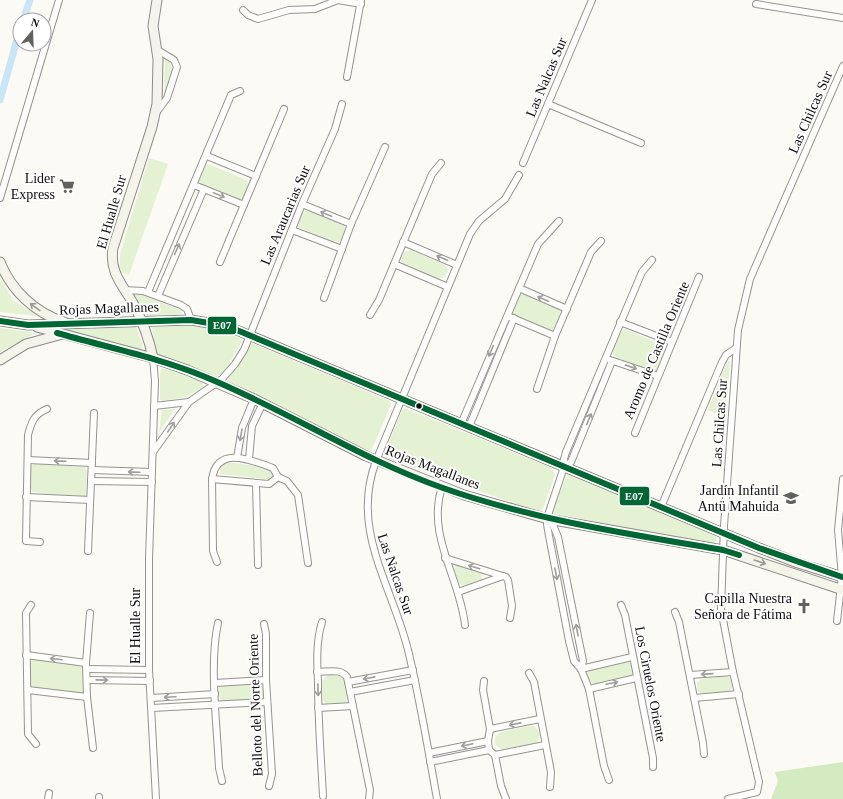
<svg xmlns="http://www.w3.org/2000/svg" width="843" height="799" font-family="Georgia,serif">
	<rect width="100%" height="100%" fill="#fcfaf4"/>
	<g fill="#e4f2d3">
		<path d="M165 58C179 68 171 82 166 94L164 95Z"/>
		<polygon points="149,158 168,164 129,275 120,272 120,254"/>
		<polygon points="208,164 247,180 248,185 243,201 241,202 197,183 204,167"/>
		<path d="M308 210 344 225 345 232 341 241 333 242 298 227C296 220 301 212 308 210Z"/>
		<path d="M411 250 446 266 448 270 445 277 436 279 405 265 401 261C403 255 404 250 411 250Z"/>
		<polygon points="0,278 13,300 38,316 0,312"/>
		<polygon points="136,292 182,311 182,313 181,314 147,316 134,294"/>
		<polygon points="522,293 561,310 556,329 552,332 513,315 511,311 520,294"/>
		<path d="M173 324C197 326 218 328 240 338L241 343 223 374 216 376 156 354 152 328 154 326Z"/>
		<polygon points="135,327 137,329 143,347 140,350 50,328"/>
		<polygon points="0,328 36,333 0,352"/>
		<path d="M625 329 664 346 665 351 657 371 650 373 614 357C610 350 618 333 625 329Z"/>
		<polygon points="252,343 390,401 391,405 371,451 367,453 231,384 227,380"/>
		<polygon points="727,361 730,361 726,417 708,410"/>
		<polygon points="162,368 200,381 203,383 204,387 186,397 162,401 160,399 160,373"/>
		<polygon points="405,408 552,468 555,475 542,511 539,512 386,458 385,453 402,410"/>
		<polygon points="175,409 159,433 162,410"/>
		<polygon points="228,462 256,466 274,472 273,480 220,474 221,466"/>
		<polygon points="34,464 85,467 87,471 86,496 83,498 77,498 33,492 29,488 29,468"/>
		<polygon points="568,473 715,534 717,540 712,544 551,513"/>
		<polygon points="456,565 481,573 482,579 467,585 460,585 453,570"/>
		<polygon points="33,659 81,666 84,668 86,690 81,695 35,687 29,685 29,662"/>
		<path d="M628 662 632 664 634 676 596 685C590 683 586 676 588 670Z"/>
		<polygon points="336,674 344,678 347,703 344,706 327,706 323,700 322,681 328,675"/>
		<polygon points="727,676 731,679 733,685 730,691 702,694 697,690 697,683 701,679"/>
		<polygon points="255,684 262,686 264,695 259,700 223,701 219,699 218,693 220,686"/>
		<path d="M529 726C539 726 542 735 537 743L503 750 495 745V737L500 732Z"/>
	</g>
	<polygon fill="#d4eac1" points="843,762 843,799 771,799 778,781 775,772"/>
	<g fill="none" stroke-linecap="round" stroke-linejoin="round">
		<g stroke="#c9e5f6" stroke-width="7">
			<polyline points="23,20 30,0"/>
			<polyline points="0,100 20,29"/>
		</g>
		<g stroke="#959492" stroke-width="8">
			<g id="street">
				<polyline points="756,4 843,18"/>
				<polyline points="243,10 248,15 258,19 289,10 315,9 338,0 361,4"/>
				<polyline points="347,77 361,0"/>
				<polyline points="548,104 641,143"/>
				<polyline points="156,113 167,98 177,67 174,60 156,49"/>
				<polyline points="207,156 256,176"/>
				<polyline points="523,163 592,0"/>
				<polyline points="194,185 244,205"/>
				<polyline points="0,198 59,0"/>
				<polyline points="302,204 351,224"/>
				<polyline points="292,230 342,249"/>
				<polyline points="403,242 457,265"/>
				<polyline points="220,262 284,109"/>
				<polyline points="394,264 448,287"/>
				<polyline points="519,288 567,309"/>
				<polyline points="124,290 143,291 181,305 187,309 191,320"/>
				<polyline points="148,292 231,95 240,91"/>
				<polyline points="158,296 204,189"/>
				<polyline points="324,298 351,224 385,147"/>
				<polyline points="370,315 379,300 432,174 441,163"/>
				<polyline points="510,317 555,336"/>
				<polyline points="620,322 672,342"/>
				<polyline points="153,358 155,381 149,559 149,670 156,799"/>
				<polyline points="610,360 658,376"/>
				<polyline points="537,389 555,336 591,252 601,241"/>
				<polyline points="154,406 189,402"/>
				<polyline points="461,424 538,244 559,221"/>
				<polyline points="469,427 514,318"/>
				<polyline points="635,433 699,277"/>
				<polyline points="153,452 189,402 222,379 235,364 244,350 302,204 335,129 342,104"/>
				<polyline points="237,458 242,428 254,399"/>
				<polyline points="249,459 252,426 263,403"/>
				<polyline points="28,460 92,463"/>
				<polyline points="564,467 571,462 612,361"/>
				<polyline points="92,470 152,472"/>
				<polyline points="278,477 287,481 298,495 308,563"/>
				<polyline points="212,479 269,484 278,477"/>
				<polyline points="91,481 152,482"/>
				<polyline points="256,483 258,565"/>
				<path d="M442 487C426 535 460 578 465 625"/>
				<polyline points="26,497 90,500"/>
				<polyline points="661,507 722,362 726,355 736,348"/>
				<polyline points="549,519 553,525 558,537 583,661 581,669"/>
				<path d="M40 542 26 541 28 435C31 423 34 414 47 409"/>
				<polyline points="88,551 94,413"/>
				<polyline points="445,558 506,577 508,580 512,606 510,618"/>
				<path d="M217 562 213 551 212 479C217 445 251 460 273 468L278 477"/>
				<polyline points="458,592 503,576"/>
				<polyline points="31,605 26,613 28,734 36,744"/>
				<polyline points="621,605 625,615 653,758 653,767"/>
				<polyline points="675,612 679,622 703,743 704,754"/>
				<polyline points="90,613 86,663 87,697 93,748"/>
				<polyline points="837,621 842,577 838,530 843,479"/>
				<path d="M322 622C316 641 317 662 318 682 318 720 321 758 323 796"/>
				<path d="M218 623C209 664 217 725 219 768L222 781"/>
				<polyline points="264,624 266,634 266,680 272,774 269,786"/>
				<polyline points="26,655 86,663"/>
				<polyline points="87,669 149,670"/>
				<polyline points="581,669 632,657"/>
				<path d="M317 672C327 672 341 668 347 677L370 790 369 799"/>
				<polyline points="529,673 534,682 551,772 550,787"/>
				<polyline points="690,675 733,672"/>
				<polyline points="87,680 150,681"/>
				<polyline points="484,681 483,690 490,729 488,741 489,750 495,755 501,786 506,799"/>
				<polyline points="348,682 413,670"/>
				<polyline points="215,683 266,680"/>
				<polyline points="589,689 636,678"/>
				<polyline points="28,690 87,697"/>
				<polyline points="350,692 415,680"/>
				<polyline points="151,698 215,694"/>
				<polyline points="694,698 739,694"/>
				<polyline points="152,708 267,702"/>
				<polyline points="318,708 353,706"/>
				<polyline points="490,729 540,719"/>
				<polyline points="429,753 488,741"/>
				<polyline points="495,755 545,745"/>
				<polyline points="430,762 489,750"/>
				<polyline points="609,780 604,766 589,689 581,669 574,661 569,641 549,536 547,524 549,512 564,467 564,459 566,452 642,272 652,260"/>
				<polyline points="48,799 49,793"/>
				<polyline points="99,799 99,797"/>
				<path d="M437 799C428 749 420 699 408 650 392 585 350 530 376 461L470 234 479 221 505 199 519 175"/>
				<polyline points="728,799 757,792 759,782 733,672 721,609 724,526 738,330 750,279 843,66"/>
			</g>
		</g>
		<g stroke="#8c8b88" stroke-width="11">
			<g id="secondary">
				<path d="M0 262C11 290 35 313 64 322"/>
				<polyline points="0,321 28,325 191,320 227,326 759,548 798,563 843,577"/>
				<polyline points="37,327 153,358 187,370 254,399 366,456 464,495 548,519 723,550 843,590"/>
				<path d="M153 358C149 339 143 322 134 305 123 285 109 273 113 248L152 127 157 104 158 59 153 26 157 0"/>
				<polyline points="0,360 26,344 59,335"/>
			</g>
		</g>
		<use href="#street" stroke="#fffefd" stroke-width="6"/>
		<use href="#secondary" stroke="#f5f4ea" stroke-width="9"/>
		<g stroke="#fff" stroke-width="9">
			<g id="bus-1">
				<polyline points="0,321 28,325 191,320 227,326 759,548 842,577"/>
				<path d="M57 333C106 347 156 357 203 376 285 409 360 459 443 488 534 520 629 534 723 550L739 555"/>
			</g>
		</g>
		<use href="#bus-1" stroke="#063" stroke-width="6"/>
	</g>
	<defs><path id="oneway-shaft" d="M-6 0H5M1.5-3L5.5 0L1.5 3" fill="none" stroke-width="1.6" stroke-linecap="round" stroke-linejoin="round"/></defs>
	<g stroke="#9f9e9d">
		<use href="#oneway-shaft" transform="translate(219 195) rotate(22)"/>
		<use href="#oneway-shaft" transform="translate(326 214) rotate(-158)"/>
		<use href="#oneway-shaft" transform="translate(177 249) rotate(-66)"/>
		<use href="#oneway-shaft" transform="translate(442 258) rotate(-157)"/>
		<use href="#oneway-shaft" transform="translate(543 299) rotate(-157)"/>
		<use href="#oneway-shaft" transform="translate(491 351) rotate(113)"/>
		<use href="#oneway-shaft" transform="translate(631 367) rotate(19)"/>
		<use href="#oneway-shaft" transform="translate(589 419) rotate(-68)"/>
		<use href="#oneway-shaft" transform="translate(171 427) rotate(-56)"/>
		<use href="#oneway-shaft" transform="translate(241 435) rotate(100)"/>
		<use href="#oneway-shaft" transform="translate(60 461) rotate(-178)"/>
		<use href="#oneway-shaft" transform="translate(134 472) rotate(-178)"/>
		<use href="#oneway-shaft" transform="translate(474 567) rotate(-163)"/>
		<use href="#oneway-shaft" transform="translate(556 574) rotate(79)"/>
		<use href="#oneway-shaft" transform="translate(577 630) rotate(-101)"/>
		<use href="#oneway-shaft" transform="translate(56 659) rotate(-173)"/>
		<use href="#oneway-shaft" transform="translate(707 674) rotate(176)"/>
		<use href="#oneway-shaft" transform="translate(369 678) rotate(169)"/>
		<use href="#oneway-shaft" transform="translate(102 680) rotate(1)"/>
		<use href="#oneway-shaft" transform="translate(612 683) rotate(-12)"/>
		<use href="#oneway-shaft" transform="translate(318 690) rotate(89)"/>
		<use href="#oneway-shaft" transform="translate(170 697) rotate(177)"/>
		<use href="#oneway-shaft" transform="translate(515 724) rotate(169)"/>
		<use href="#oneway-shaft" transform="translate(467 745) rotate(168)"/>
	</g>
	<g stroke="#999892">
		<use href="#oneway-shaft" transform="translate(35 307) rotate(-144)"/>
		<use href="#oneway-shaft" transform="translate(760 562) rotate(19)"/>
	</g>
	<defs>
		<g id="supermarket-bare" transform="scale(1.2)"><path d="M-6-5.5h2.5l.6 2H6L4.5 2H-2.5L-4.4-4H-6ZM-1.5 3.2a1.3 1.3 0 1 0 .1 0ZM3 3.2a1.3 1.3 0 1 0 .1 0Z" fill="#61615e" stroke="#fff" stroke-width="2.5" paint-order="stroke"/></g>
		<g id="school-bare" transform="scale(1.2)"><path d="M0-5L7-2L0 1L-7-2ZM-4 1L0 2.5L4 1V4Q0 6-4 4Z" fill="#61615e" stroke="#fff" stroke-width="2.5" paint-order="stroke"/></g>
		<g id="church-bare" transform="scale(1.2)"><path d="M-1.2-6h2.4v3.5h3.3v2.4h-3.3V6h-2.4V-.1h-3.3v-2.4h3.3Z" fill="#61615e" stroke="#fff" stroke-width="2.5" paint-order="stroke"/></g>
	</defs>
	<g fill-rule="evenodd">
		<use href="#supermarket-bare" x="67" y="186"/>
		<use href="#school-bare" x="791" y="498"/>
		<use href="#church-bare" x="804" y="606"/>
	</g>
	<circle fill="#0e0e0e" stroke="#fff" stroke-width="1.5" cx="419" cy="406" r="3.5"/>
	<g text-anchor="middle" stroke-width="4" stroke-linejoin="round" paint-order="stroke">
		<g font-size="14" fill="#0e0e0e" stroke="#fff">
			<text transform="translate(546 77) rotate(-67)" y="5">Las Nalcas Sur</text>
			<text transform="translate(810 112) rotate(-66)" y="5">Las Chilcas Sur</text>
			<text transform="translate(111 212) rotate(-74)" y="5">El Hualle Sur</text>
			<text transform="translate(285 215) rotate(-67)" y="5">Las Araucarias Sur</text>
			<text transform="translate(109 308) rotate(-2)" y="5">Rojas Magallanes</text>
			<text transform="translate(656 350) rotate(-67)" y="5">Aromo de Castilla Oriente</text>
			<text transform="translate(719 423) rotate(-86)" y="5">Las Chilcas Sur</text>
			<text transform="translate(433 467) rotate(21)" y="5">Rojas Magallanes</text>
			<text transform="translate(396 574) rotate(71)" y="5">Las Nalcas Sur</text>
			<text transform="translate(135 626) rotate(-90)" y="5">El Hualle Sur</text>
			<text transform="translate(651 684) rotate(79)" y="5">Los Ciruelos Oriente</text>
			<text transform="translate(255 705) rotate(-92)" y="5">Belloto del Norte Oriente</text>
		</g>
		<g font-size="14" fill="#0e0e0e" stroke="#fff" text-anchor="end">
			<text x="55" y="183">Lider<tspan x="55" dy="16">Express</tspan></text>
			<text x="779" y="495">Jardín Infantil<tspan x="779" dy="16">Antü Mahuida</tspan></text>
			<text x="792" y="603">Capilla Nuestra<tspan x="792" dy="16">Señora de Fátima</tspan></text>
		</g>
	</g>
	<g stroke="#fff" stroke-width="1.5">
		<rect x="207" y="316" width="30" height="19" rx="4" fill="#063"/>
		<rect x="619" y="486" width="31" height="20" rx="4" fill="#063"/>
	</g>
	<g font-size="11" text-anchor="middle" font-weight="bold" fill="#fff">
		<text x="222" y="329">E07</text>
		<text x="634" y="500">E07</text>
	</g>
	<g transform="translate(32 32) rotate(19)"><circle r="19" fill="#ffffff" stroke="#9f9f9f"/>
	<path d="M0-3L7 15L0 10L-7 15Z" fill="#61615e"/>
	<text y="-6" font-size="11" font-weight="bold" text-anchor="middle" fill="#0e0e0e">N</text>
	</g>
</svg>
